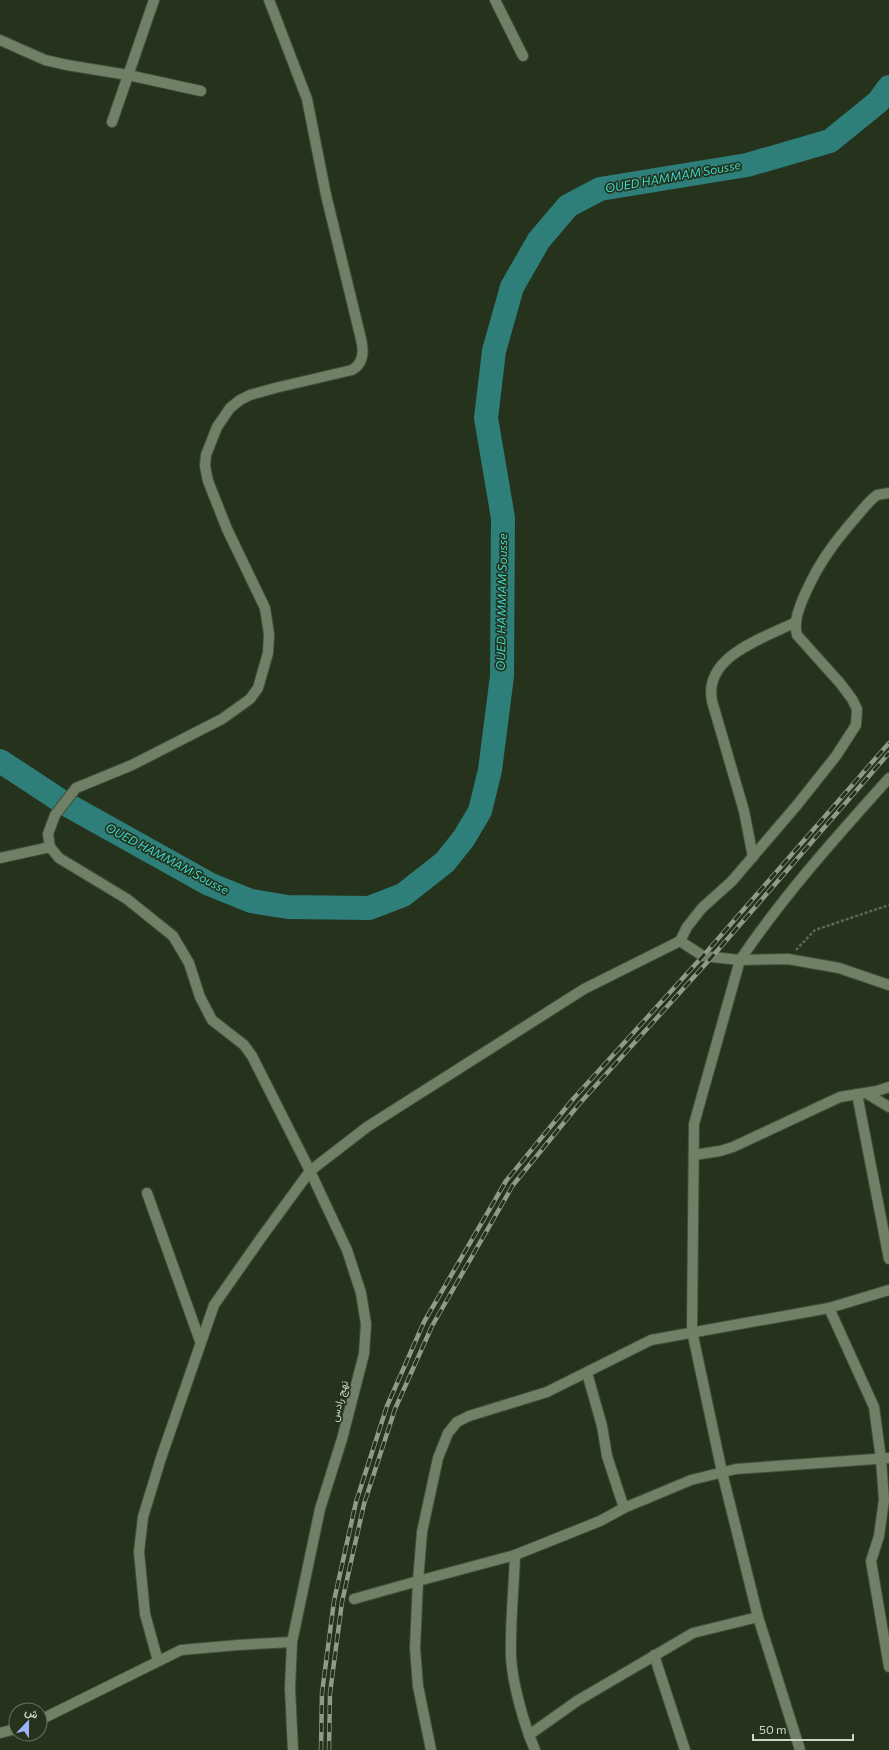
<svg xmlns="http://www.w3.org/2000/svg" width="889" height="1750" font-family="Commissioner,Vazirmatn,sans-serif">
	<rect width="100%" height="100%" fill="#25331c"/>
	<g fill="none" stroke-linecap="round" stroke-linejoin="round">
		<polyline stroke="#2e7e79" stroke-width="24" points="0,761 64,803 209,884 251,901 288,907 369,908 403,895 445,862 464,838 480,811 490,770 502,676 503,518 486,418 494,351 512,287 539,240 568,206 600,189 747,165 830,141 878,102 889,87"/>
		<g stroke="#434f3b" stroke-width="12">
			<g id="street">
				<path d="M269 0 307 99 326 195 361 339C364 351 364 363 352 370L275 388 250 395 240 400 230 408 217 427 206 455 205 466 208 481 227 529 265 608 269 634 268 653 258 688 250 699 222 719 132 765 76 788 55 815 48 834 50 847 59 858 127 899 173 936 189 963 200 997 212 1020 244 1045 252 1056 310 1171 347 1250 361 1293 366 1324 364 1354 342 1439 320 1509 292 1642 290 1688 293 1750"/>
				<polyline points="495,0 523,56"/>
				<polyline points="0,40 45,60 67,65 128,75 201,91"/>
				<polyline points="112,122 154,0"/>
				<path d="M753 857 744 811 712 701C703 656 764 638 796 622"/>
				<polyline points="0,858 50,847"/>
				<path d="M680 941 703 956 740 960C784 895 837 836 889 778"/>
				<polyline points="866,1093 889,1107"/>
				<polyline points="857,1094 889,1259"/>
				<polyline points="694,1155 720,1151 733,1147 840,1097 877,1091 889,1087"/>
				<polyline points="147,1193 200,1341"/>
				<polyline points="829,1308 874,1407 881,1459 884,1500 879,1536 871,1561 889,1667"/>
				<polyline points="587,1373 602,1426 607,1456 624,1508"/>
				<path d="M515 1555C514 1588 510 1622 511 1656 512 1682 524 1725 535 1750"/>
				<polyline points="354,1599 418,1581 422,1532 438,1458 448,1433 457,1422 469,1416 547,1392 651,1340 829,1308 889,1290"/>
				<polyline points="654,1655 685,1750"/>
				<path d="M158 1661 145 1614 139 1552 143 1517 161 1458 214 1305 261 1238 310 1171 367 1127 584 989 680 941 687 927 702 908 732 881 797 805 836 756 856 725 857 709 852 699 840 683 797 635C793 621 800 606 805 594 822 555 843 532 870 501L877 495 889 493"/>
				<polyline points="40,1720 181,1650 238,1645 292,1642"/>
				<polyline points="0,1733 16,1729"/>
				<polyline points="529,1735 577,1701 693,1633 758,1617"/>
				<polyline points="431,1750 418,1686 415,1648 418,1581 515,1555 600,1521 624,1508 691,1480 736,1469 889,1458"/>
				<polyline points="800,1750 758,1617 722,1472 692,1331 694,1124 740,960 788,959 839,968 889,985"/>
			</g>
		</g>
		<polyline stroke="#5d6955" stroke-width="2.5" stroke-dasharray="3 2" stroke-linecap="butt" points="796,950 815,930 889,905"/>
		<use href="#street" stroke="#708066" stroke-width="10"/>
		<g stroke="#8f9a89" stroke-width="4.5">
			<g id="rail">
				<polyline points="321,1750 322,1693 334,1601 356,1502 387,1406 424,1322 506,1181 574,1098 703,956 889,743"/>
				<polyline points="329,1750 330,1693 342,1602 364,1504 395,1409 432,1326 513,1185 580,1103 711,958 889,753"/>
			</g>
		</g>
		<use href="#rail" stroke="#25331c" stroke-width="3" stroke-dasharray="9" stroke-linecap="butt"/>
	</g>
	<g text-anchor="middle" stroke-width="3.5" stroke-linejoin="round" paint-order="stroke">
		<g font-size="11" fill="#ccd5c7" stroke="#25331c">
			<text transform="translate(339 1401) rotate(-75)" y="4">نهج رادس</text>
		</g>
		<g font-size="12" font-style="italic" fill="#3ad8cf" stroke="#25331c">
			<text transform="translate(673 177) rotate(-10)" y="4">OUED HAMMAM Sousse</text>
			<text transform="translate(502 602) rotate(-89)" y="4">OUED HAMMAM Sousse</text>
			<text transform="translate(167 859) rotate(28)" y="4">OUED HAMMAM Sousse</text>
		</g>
	</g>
	<g transform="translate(28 1722) rotate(22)"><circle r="19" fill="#25331c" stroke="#687460"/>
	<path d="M0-3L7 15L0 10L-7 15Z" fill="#a0b3fd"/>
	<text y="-6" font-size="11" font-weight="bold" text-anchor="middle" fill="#ccd5c7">ش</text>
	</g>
	<path d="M753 1734v6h100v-6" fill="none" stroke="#ccd5c7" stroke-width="2"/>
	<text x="759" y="1734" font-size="12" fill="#ccd5c7" stroke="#25331c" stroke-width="3" paint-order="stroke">50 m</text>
</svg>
